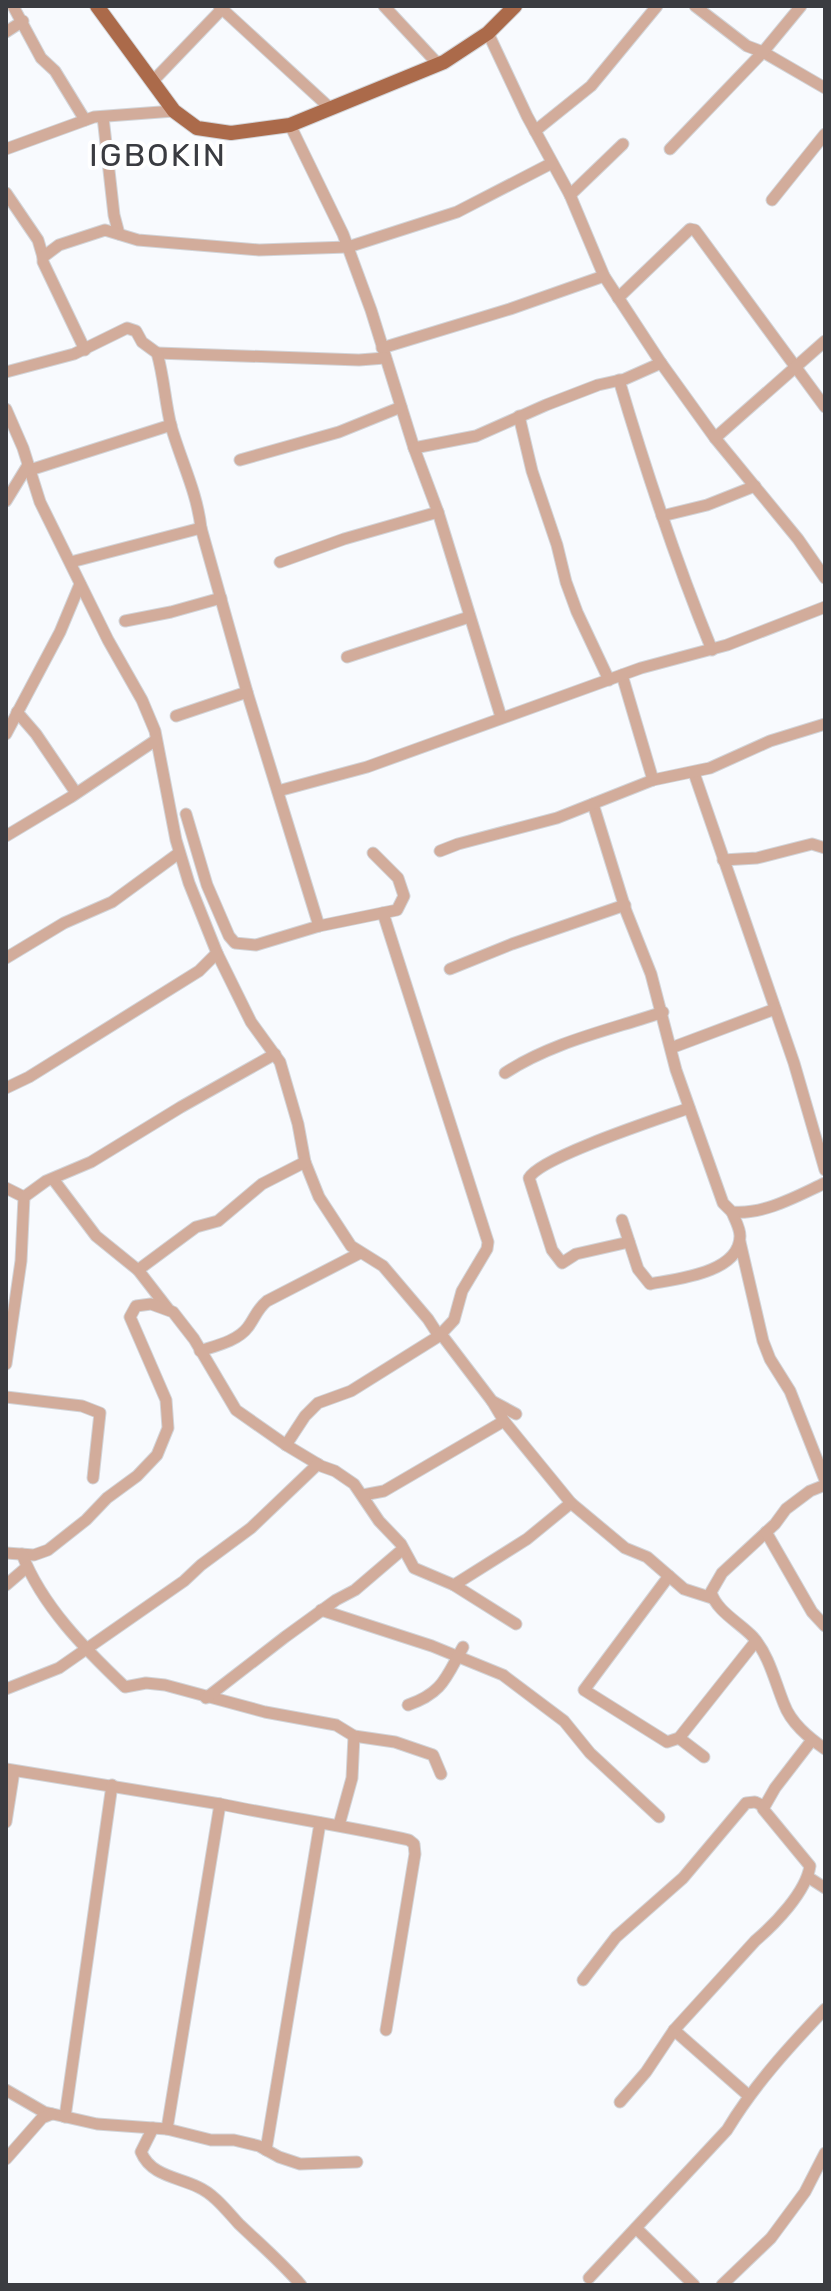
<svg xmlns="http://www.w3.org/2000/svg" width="831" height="2291" font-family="Rubik,sans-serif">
	<rect width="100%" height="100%" fill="#f8fafe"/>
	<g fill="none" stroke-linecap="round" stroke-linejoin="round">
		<g stroke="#d2d4d8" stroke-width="13">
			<g id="minor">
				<polyline points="13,6 41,58 55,71 85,120"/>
				<polyline points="219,6 330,108"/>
				<polyline points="384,6 438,64"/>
				<polyline points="695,6 747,46 763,52 825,88"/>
				<polyline points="6,32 23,21"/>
				<polyline points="488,33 527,116 570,195 604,276 661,363 715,438 798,539 825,578"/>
				<polyline points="152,82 222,9"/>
				<polyline points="103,117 114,215 119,234"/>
				<polyline points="290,125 343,234 371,310 414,448 438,512 501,717"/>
				<polyline points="535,131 591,86 657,6"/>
				<polyline points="6,149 94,117 174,111"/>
				<polyline points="670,149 763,52 801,6"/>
				<polyline points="6,193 38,240 43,257"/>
				<polyline points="570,195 623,144"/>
				<polyline points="772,200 825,134"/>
				<polyline points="618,298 690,229 695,230 825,407"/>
				<polyline points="382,348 510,309 604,276"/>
				<polyline points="85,350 43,262 43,257 59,245 105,230 138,240 259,250 348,247 457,212 552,163"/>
				<polyline points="157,353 359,360 385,358"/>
				<path d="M6 372 74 354 127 328 136 331 142 342 157 353C164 377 165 402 171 426 181 461 197 492 201 528L247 692 319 926"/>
				<path d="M619 380C646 471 676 562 712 650"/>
				<polyline points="6,409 23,448 40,502 108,640 142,700 155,731 176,840 189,883 217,953 251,1022 280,1062 298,1124 305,1162 319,1197 351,1246 383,1266 428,1319 439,1336"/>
				<polyline points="519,416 532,471 557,545 566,582 577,612 609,680"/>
				<polyline points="715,438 825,341"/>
				<polyline points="414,448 476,436 546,405 598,385 625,379 661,363"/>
				<polyline points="240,460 339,432 401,407"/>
				<polyline points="30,470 171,425"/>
				<polyline points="6,501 28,465"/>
				<polyline points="662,516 707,505 755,486"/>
				<polyline points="71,562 201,528"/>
				<polyline points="280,562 344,539 438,512"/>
				<polyline points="125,621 171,612 221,598"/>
				<polyline points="347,657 469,617"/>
				<polyline points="622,675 653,780"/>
				<polyline points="17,712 36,734 76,793"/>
				<polyline points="176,716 247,692"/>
				<polyline points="6,734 60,632 80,584"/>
				<polyline points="694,773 794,1063 825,1170"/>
				<polyline points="278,791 367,767 641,668 727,645 825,607"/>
				<path d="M593 804 626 911 651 974 676 1070 723 1203 732 1212C764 1215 797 1196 825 1183"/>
				<polyline points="186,814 207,885 229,936 235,943 256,945 319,926 397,910 404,896 398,878 373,853"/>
				<polyline points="6,836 71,797 156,740"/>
				<polyline points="440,851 458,844 557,818 653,780 710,768 770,741 825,724"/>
				<polyline points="723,860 757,858 812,844 825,848"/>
				<polyline points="6,958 64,923 112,902 179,853"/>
				<polyline points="450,969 512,944 625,905"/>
				<polyline points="671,1048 775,1009"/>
				<path d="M505 1073C552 1042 610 1030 663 1012"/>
				<polyline points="6,1088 29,1077 199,971 217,953"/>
				<polyline points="53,1179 96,1236 138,1270"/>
				<polyline points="6,1188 24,1197 21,1261 6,1364"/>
				<polyline points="24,1197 46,1181 91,1162 181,1107 275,1054"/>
				<path d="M622 1220 638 1269 650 1284C676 1279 740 1273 740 1236 740 1228 735 1220 732 1212"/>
				<path d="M629 1242 576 1254 562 1263 552 1250 529 1178C540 1157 661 1118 689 1108"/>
				<polyline points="740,1242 763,1341 770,1359 790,1391 825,1480"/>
				<polyline points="169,1310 138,1270 196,1227 218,1221 262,1184 305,1162"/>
				<polyline points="441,1334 492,1401 516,1414"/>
				<path d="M200 1351C215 1346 238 1341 248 1327 255 1318 257 1309 267 1301L360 1253"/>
				<polyline points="6,1397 82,1406 100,1413 93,1478"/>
				<polyline points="286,1445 305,1416 318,1403 351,1391 439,1336 454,1320 462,1291 487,1249 488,1242 383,913"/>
				<path d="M825 1485 810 1491 786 1509 775 1524 722 1573 711 1592C716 1611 740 1623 753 1637 769 1655 775 1682 784 1704 791 1723 808 1737 825 1749"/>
				<polyline points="363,1495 384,1491 504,1421 492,1401"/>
				<polyline points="571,1503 625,1548 647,1557 684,1589 712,1598"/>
				<polyline points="766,1532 812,1612 825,1626"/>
				<polyline points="6,1553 34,1555 48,1550 86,1520 107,1498 137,1476 157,1455 168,1428 166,1400 130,1317 136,1306 151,1304 173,1312 194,1339 236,1410 286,1445 321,1466 335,1471 354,1484 379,1521 401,1544 414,1568 454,1585 516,1624"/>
				<path d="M22 1554C42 1606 85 1649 125 1687L146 1683 165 1685 265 1712 336 1725 354 1736 395 1742 433 1755 441 1774"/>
				<polyline points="669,1576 584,1690 667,1742 679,1738 756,1641"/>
				<polyline points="6,1585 27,1567"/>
				<polyline points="454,1585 527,1539 571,1503 504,1421"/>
				<polyline points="321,1610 432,1646 503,1675 564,1721 590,1753 659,1817"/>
				<polyline points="6,1689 59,1668 184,1581 201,1565 251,1528 318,1464"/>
				<polyline points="206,1698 285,1637 336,1600 355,1590 403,1549"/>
				<path d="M408 1705C443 1693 446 1677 463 1647"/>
				<polyline points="679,1738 704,1757"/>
				<polyline points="6,1769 220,1804"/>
				<polyline points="6,1822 14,1771"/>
				<polyline points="339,1825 352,1778 354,1736"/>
				<polyline points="808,1877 825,1888"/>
				<polyline points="583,1980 616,1937 683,1878 746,1803 755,1802 764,1806"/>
				<polyline points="674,2030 749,2096"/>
				<polyline points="6,2090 44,2112 97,2124 167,2129 211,2140 234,2140 259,2146 279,2157 300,2164 357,2162"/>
				<path d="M620 2102 646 2072 674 2030 755 1941C775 1924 806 1892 810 1866L763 1809 775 1788 812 1740"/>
				<polyline points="65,2117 112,1785"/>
				<path d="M153 2128 141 2152C151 2176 178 2177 198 2187 214 2194 227 2211 239 2224 260 2244 282 2263 301 2285"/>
				<path d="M167 2129 220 1804C283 1817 346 1826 409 1840L414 1844 415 1854 386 2030"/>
				<polyline points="266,2150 320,1823"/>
				<polyline points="6,2159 42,2118 52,2114"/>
				<polyline points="636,2228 694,2285"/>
				<path d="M589 2278 727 2130C754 2085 789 2047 825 2009"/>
				<polyline points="722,2285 771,2238 805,2192 825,2153"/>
			</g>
		</g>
		<g stroke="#d2d4d8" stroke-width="16">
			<polyline id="major" points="97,6 174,111 197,128 231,133 290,125 444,62 488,33 515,6"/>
		</g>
		<use href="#minor" stroke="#d2ac9b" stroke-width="11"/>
		<use href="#major" stroke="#ab6a4a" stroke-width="14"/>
	</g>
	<g text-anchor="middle" stroke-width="8" stroke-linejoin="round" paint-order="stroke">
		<g font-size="32" letter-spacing="2" fill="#3b3c41" stroke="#fff">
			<text x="158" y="166">IGBOKIN</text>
		</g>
	</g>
	<rect width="831" height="2291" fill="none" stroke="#3b3c41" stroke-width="16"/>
</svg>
